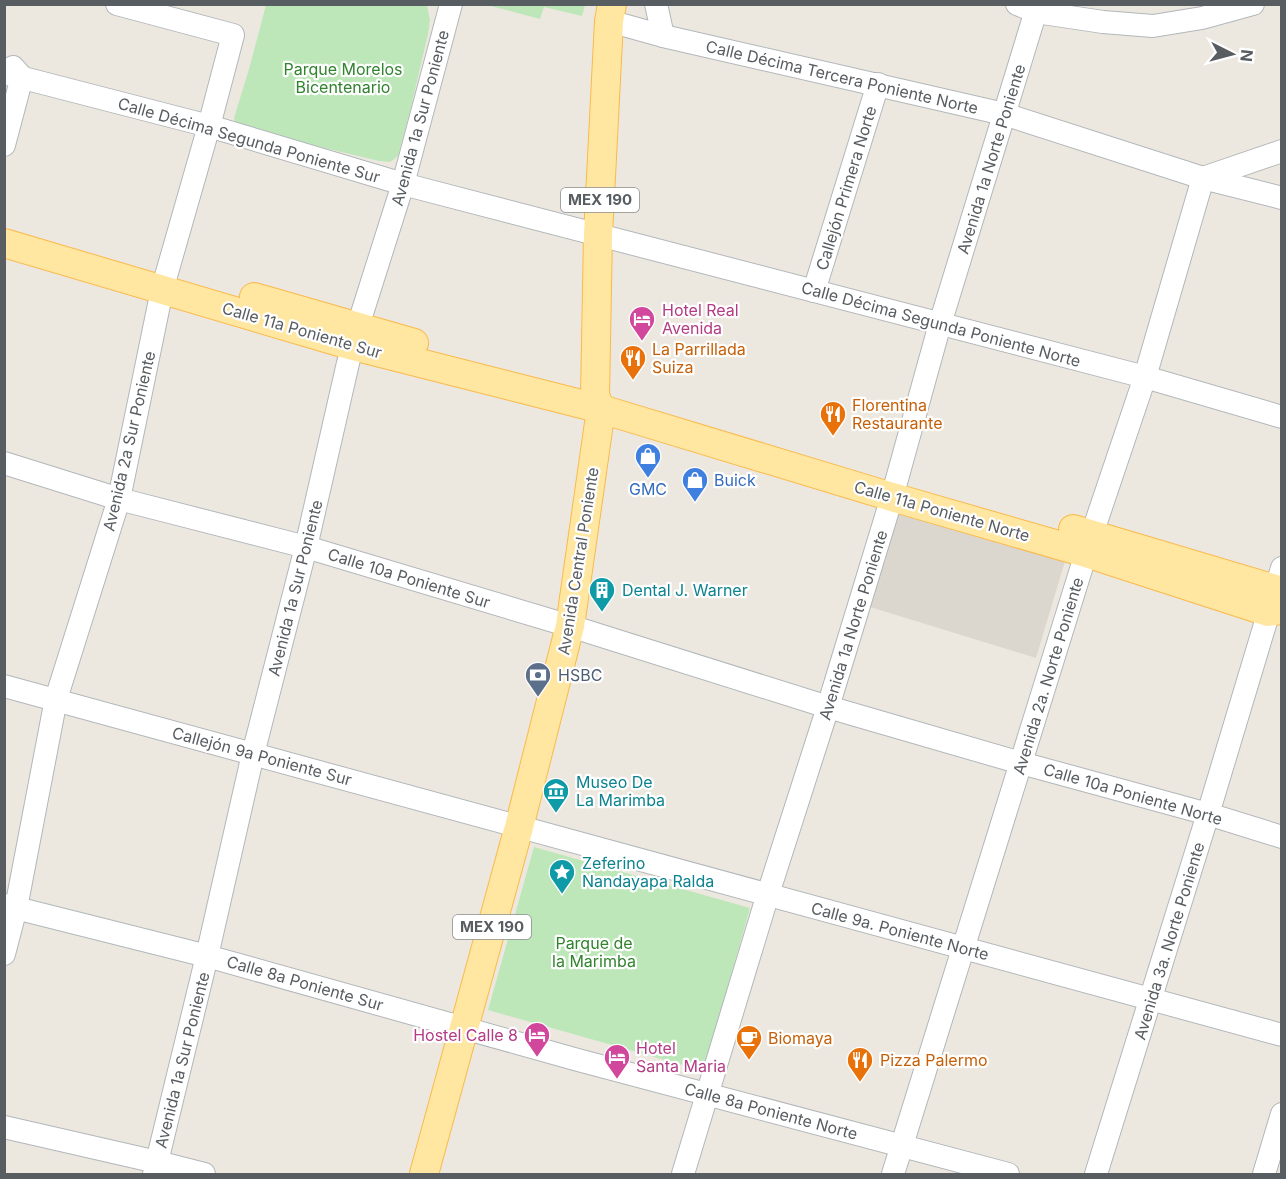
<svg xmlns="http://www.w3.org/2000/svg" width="1286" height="1179" font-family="Inter,sans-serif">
	<rect width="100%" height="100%" fill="#ede8df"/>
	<polygon fill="#dcd7ce" points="899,510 1065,561 1036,658 870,607"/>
	<g fill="#bde7b9">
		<polygon points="266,5 427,5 430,20 428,34 411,107 398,156 390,162 379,161 304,143 235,123 234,118 249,69"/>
		<polygon points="487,5 585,4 585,5 582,16 544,7 540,19"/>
		<polygon points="534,847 750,908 704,1071 488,1010"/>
	</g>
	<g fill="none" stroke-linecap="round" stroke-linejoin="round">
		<g stroke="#b2b7bb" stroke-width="24">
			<g id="minor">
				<polyline points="656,4 663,36"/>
				<polyline points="1017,4 1036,12 1103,22 1153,26 1202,18 1253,4"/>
				<polyline points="609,21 663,36 1004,114 1203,178 1282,198"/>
				<polyline points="4,73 209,126 403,184 1145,377 1282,417"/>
				<polyline points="4,145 22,77 13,67"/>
				<polyline points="1203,178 1282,151"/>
				<polyline points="814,291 878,84"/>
				<polyline points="4,463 119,499 306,547 570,626 828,707 1021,763 1208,814 1282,837"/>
				<polyline points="4,686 1282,1035"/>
				<polyline points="4,905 207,956 578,1060 1008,1174"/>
				<polyline points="4,954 16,908 56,699 119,499 162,290 209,126 233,35 117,4"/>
				<polyline points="4,1127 157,1162 204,1174"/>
				<polyline points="154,1174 207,956 253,754 306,547 348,363 358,326 403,184 451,4"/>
				<polyline points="683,1174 768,894 828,707 892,497 940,324 1038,4"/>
				<polyline points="893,1174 1092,534 1145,377 1203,178"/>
				<polyline points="1096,1174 1208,814 1282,568"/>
				<polyline points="1264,1174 1282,1114"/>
			</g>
		</g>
		<g stroke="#fab94a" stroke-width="30">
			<g id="major">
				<polyline points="4,243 353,346 601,409 892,497 1086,553 1268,612 1282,610"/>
				<polyline points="254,297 414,343"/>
				<polyline points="1073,529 1282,591"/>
				<polyline points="424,1174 519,827 570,626 601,409 595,396 598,235 609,21 612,4"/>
			</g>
		</g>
		<use href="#minor" stroke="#fff" stroke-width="22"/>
		<use href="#major" stroke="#ffe7a1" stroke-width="28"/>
	</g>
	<defs>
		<g id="hotel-pin" transform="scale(1.35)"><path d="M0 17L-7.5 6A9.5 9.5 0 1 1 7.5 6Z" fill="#d1479c" stroke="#fff"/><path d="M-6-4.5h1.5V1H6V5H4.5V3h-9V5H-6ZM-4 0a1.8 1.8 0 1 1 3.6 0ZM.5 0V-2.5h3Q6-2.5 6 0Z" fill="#fff"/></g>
		<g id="restaurant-pin" transform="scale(1.35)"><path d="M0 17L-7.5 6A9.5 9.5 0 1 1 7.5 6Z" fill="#e8710a" stroke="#fff"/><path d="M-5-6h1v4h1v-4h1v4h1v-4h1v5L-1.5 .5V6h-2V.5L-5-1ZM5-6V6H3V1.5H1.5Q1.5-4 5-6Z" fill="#fff"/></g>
		<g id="shop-pin" transform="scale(1.35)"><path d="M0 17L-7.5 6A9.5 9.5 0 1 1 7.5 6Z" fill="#3f7fe0" stroke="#fff"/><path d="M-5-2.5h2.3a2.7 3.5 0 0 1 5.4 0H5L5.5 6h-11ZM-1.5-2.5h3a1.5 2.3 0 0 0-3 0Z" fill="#fff"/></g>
		<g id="building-pin" transform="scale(1.35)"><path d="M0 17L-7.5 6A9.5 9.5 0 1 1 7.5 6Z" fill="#0f9aa8" stroke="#fff"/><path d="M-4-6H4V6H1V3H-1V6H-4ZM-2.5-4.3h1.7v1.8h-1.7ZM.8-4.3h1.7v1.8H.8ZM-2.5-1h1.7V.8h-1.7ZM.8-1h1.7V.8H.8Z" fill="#fff"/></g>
		<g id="bank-pin" transform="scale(1.35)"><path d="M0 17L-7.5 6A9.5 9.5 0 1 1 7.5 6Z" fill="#5c6f8a" stroke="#fff"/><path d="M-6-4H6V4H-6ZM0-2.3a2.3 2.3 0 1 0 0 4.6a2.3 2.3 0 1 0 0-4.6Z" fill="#fff"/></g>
		<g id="museum-pin" transform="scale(1.35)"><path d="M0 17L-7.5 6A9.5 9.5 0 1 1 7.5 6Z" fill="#0f9aa8" stroke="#fff"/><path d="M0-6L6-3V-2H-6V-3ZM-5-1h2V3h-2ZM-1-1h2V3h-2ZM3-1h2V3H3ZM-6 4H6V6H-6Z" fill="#fff"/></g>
		<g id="sight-pin" transform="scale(1.35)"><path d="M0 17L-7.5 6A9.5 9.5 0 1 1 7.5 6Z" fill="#0f9aa8" stroke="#fff"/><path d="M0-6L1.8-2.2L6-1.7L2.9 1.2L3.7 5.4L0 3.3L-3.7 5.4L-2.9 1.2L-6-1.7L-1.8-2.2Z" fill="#fff"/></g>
		<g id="cafe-pin" transform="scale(1.35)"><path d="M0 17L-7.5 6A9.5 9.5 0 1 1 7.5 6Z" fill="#e8710a" stroke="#fff"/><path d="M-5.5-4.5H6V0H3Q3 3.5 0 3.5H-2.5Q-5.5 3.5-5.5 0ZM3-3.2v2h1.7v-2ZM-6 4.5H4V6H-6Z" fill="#fff"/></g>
	</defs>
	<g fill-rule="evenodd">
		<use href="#hotel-pin" x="642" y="319"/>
		<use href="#restaurant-pin" x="633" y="358"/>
		<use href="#restaurant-pin" x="833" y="414"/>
		<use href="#shop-pin" x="648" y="456"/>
		<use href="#shop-pin" x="695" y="480"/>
		<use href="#building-pin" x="602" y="590"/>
		<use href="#bank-pin" x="538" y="675"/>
		<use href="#museum-pin" x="556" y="791"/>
		<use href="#sight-pin" x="562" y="872"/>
		<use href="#hotel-pin" x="537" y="1035"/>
		<use href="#cafe-pin" x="749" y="1038"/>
		<use href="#hotel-pin" x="617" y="1057"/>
		<use href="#restaurant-pin" x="860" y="1060"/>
	</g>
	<g text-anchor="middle" stroke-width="4.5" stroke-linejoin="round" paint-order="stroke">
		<g fill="#fff" stroke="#8a8e90" stroke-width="1.5">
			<rect x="561" y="188" width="78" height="24" rx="4.5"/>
			<rect x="453" y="915" width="78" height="24" rx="4.5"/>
		</g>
		<g font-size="15" font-weight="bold" fill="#585d61">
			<text x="600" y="205">MEX 190</text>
			<text x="492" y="932">MEX 190</text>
		</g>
		<g font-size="16" fill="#31832e" stroke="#fff">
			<text x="343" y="75">Parque Morelos<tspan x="343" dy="18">Bicentenario</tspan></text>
			<text x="594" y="949">Parque de<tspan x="594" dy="18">la Marimba</tspan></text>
		</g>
		<g font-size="16" fill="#585d61" stroke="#fff">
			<text transform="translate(842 77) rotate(13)" y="6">Calle Décima Tercera Poniente Norte</text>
			<text transform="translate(420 118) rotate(-75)" y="6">Avenida 1a Sur Poniente</text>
			<text transform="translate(249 140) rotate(16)" y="6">Calle Décima Segunda Poniente Sur</text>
			<text transform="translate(991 159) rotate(-73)" y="6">Avenida 1a Norte Poniente</text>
			<text transform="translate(846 188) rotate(-73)" y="6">Callejón Primera Norte</text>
			<text transform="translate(941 324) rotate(15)" y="6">Calle Décima Segunda Poniente Norte</text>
			<text transform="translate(302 330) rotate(16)" y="6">Calle 11a Poniente Sur</text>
			<text transform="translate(129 441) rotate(-77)" y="6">Avenida 2a Sur Poniente</text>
			<text transform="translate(942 511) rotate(16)" y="6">Calle 11a Poniente Norte</text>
			<text transform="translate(578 561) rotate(-81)" y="6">Avenida Central Poniente</text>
			<text transform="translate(409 578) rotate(17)" y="6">Calle 10a Poniente Sur</text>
			<text transform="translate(295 588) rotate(-76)" y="6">Avenida 1a Sur Poniente</text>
			<text transform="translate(853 625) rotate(-73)" y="6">Avenida 1a Norte Poniente</text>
			<text transform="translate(1048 676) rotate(-73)" y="6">Avenida 2a. Norte Poniente</text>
			<text transform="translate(262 756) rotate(15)" y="6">Callejón 9a Poniente Sur</text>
			<text transform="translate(1133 794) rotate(16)" y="6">Calle 10a Poniente Norte</text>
			<text transform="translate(900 931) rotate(15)" y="6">Calle 9a. Poniente Norte</text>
			<text transform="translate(1169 941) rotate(-73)" y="6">Avenida 3a. Norte Poniente</text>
			<text transform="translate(305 983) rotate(16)" y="6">Calle 8a Poniente Sur</text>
			<text transform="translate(182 1060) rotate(-76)" y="6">Avenida 1a Sur Poniente</text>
			<text transform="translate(771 1111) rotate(15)" y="6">Calle 8a Poniente Norte</text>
		</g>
		<g font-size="16" fill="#b23c85" stroke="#fff" text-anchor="start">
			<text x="662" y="316">Hotel Real<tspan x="662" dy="18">Avenida</tspan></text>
			<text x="518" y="1041" text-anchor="end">Hostel Calle 8</text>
			<text x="636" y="1054">Hotel<tspan x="636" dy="18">Santa Maria</tspan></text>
		</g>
		<g font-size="16" fill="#c56008" stroke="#fff" text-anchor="start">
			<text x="652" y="355">La Parrillada<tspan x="652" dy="18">Suiza</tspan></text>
			<text x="852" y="411">Florentina<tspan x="852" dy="18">Restaurante</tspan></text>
			<text x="768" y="1044">Biomaya</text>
			<text x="880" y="1066">Pizza Palermo</text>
		</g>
		<g font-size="16" fill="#366cbe" stroke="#fff" text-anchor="start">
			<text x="714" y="486">Buick</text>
			<text x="648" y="495" text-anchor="middle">GMC</text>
		</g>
		<g font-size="16" fill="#0d838f" stroke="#fff" text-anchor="start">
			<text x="622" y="596">Dental J. Warner</text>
			<text x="576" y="788">Museo De<tspan x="576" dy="18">La Marimba</tspan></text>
			<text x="582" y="869">Zeferino<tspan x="582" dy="18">Nandayapa Ralda</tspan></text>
		</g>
		<g font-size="16" fill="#4e5e75" stroke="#fff" text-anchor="start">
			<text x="558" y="681">HSBC</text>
		</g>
	</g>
	<rect width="1286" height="1179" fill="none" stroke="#585d61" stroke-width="12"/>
	<g transform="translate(1232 54) rotate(96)" stroke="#ffffff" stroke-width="4.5" paint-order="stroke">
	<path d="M0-4.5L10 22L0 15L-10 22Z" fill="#585d61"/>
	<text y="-9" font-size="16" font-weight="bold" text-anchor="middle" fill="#585d61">N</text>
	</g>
</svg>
